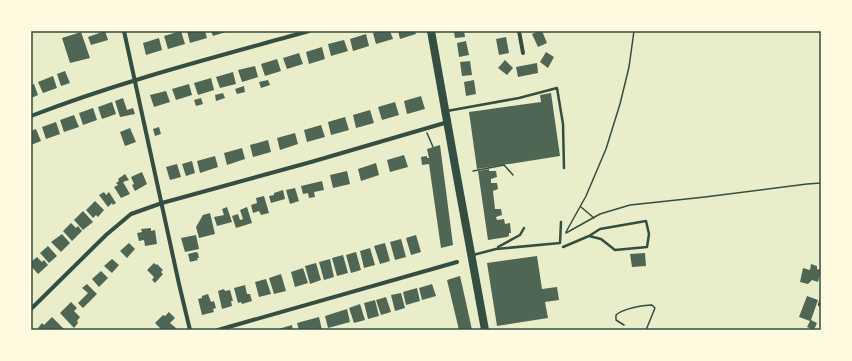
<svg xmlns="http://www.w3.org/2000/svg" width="852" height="361" font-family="Manrope,sans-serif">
	<rect width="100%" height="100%" fill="#e9edc9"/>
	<g fill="#4f6655">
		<polygon points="105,31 108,40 91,45 88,37"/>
		<polygon points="181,31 185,44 168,49 164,36"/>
		<polygon points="187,31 205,31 207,38 190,43"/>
		<polygon points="211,31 229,31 213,36"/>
		<polygon points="378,31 390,31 393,39 376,44 373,33"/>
		<polygon points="398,31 415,31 416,34 400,39"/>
		<polygon points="454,31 464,31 465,37 455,38"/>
		<polygon points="539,31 542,31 547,43 538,47 532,34"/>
		<polygon points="81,32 90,58 70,63 62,38"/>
		<polygon points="366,34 369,46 353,51 350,39"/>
		<polygon points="506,37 509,53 499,55 496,39"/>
		<polygon points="159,38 162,50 146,55 143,43"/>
		<polygon points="344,40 348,51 331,56 328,44"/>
		<polygon points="466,41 469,55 459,57 457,43"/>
		<polygon points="322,47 325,59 309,64 306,52"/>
		<polygon points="546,52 554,57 548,68 540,62"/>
		<polygon points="299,53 303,64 287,69 283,58"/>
		<polygon points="277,59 281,71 265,76 261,64"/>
		<polygon points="505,60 513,68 507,75 498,68"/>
		<polygon points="470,61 472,75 462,76 460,62"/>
		<polygon points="537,63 538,73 518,77 516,67"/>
		<polygon points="255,66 258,77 242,82 238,70"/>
		<polygon points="65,71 70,83 61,86 57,74"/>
		<polygon points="233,72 236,84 220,88 216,77"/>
		<polygon points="53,76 57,88 43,93 38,82"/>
		<polygon points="211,78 214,90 198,95 194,83"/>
		<polygon points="268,80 270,85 261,88 259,82"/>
		<polygon points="474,80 476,94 466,96 464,82"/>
		<polygon points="34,84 38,95 31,98 31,85"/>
		<polygon points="189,84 192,95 176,100 172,89"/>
		<polygon points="244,86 245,92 237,94 235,89"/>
		<polygon points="166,91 170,102 154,107 150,95"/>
		<polygon points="223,93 225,98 216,101 215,95"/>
		<polygon points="551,93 560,156 477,169 469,112 541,102 540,95"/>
		<polygon points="421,96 425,109 407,114 404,101"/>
		<polygon points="123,98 127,110 133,108 135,114 120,117 115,101"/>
		<polygon points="201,98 203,104 196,106 194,100"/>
		<polygon points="112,102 116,114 102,119 98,107"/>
		<polygon points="395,102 399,115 382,120 378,107"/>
		<polygon points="93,108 97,120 83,125 79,113"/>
		<polygon points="370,110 374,123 356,128 353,115"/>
		<polygon points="74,115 79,127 64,132 60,120"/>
		<polygon points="345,117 349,130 331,135 328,122"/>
		<polygon points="56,122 60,134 46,139 42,127"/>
		<polygon points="321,125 325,137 307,142 304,130"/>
		<polygon points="159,127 161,134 155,136 153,129"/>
		<polygon points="130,128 136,142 125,146 120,132"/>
		<polygon points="36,129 41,141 31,145 31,131"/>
		<polygon points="295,133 298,144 280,150 277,138"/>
		<polygon points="268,140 271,152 253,157 250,145"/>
		<polygon points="440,145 453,245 441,248 429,164 422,165 421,157 427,156 427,158 429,158 427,149"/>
		<polygon points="242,148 245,159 227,165 224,153"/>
		<polygon points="404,155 408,167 390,172 387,160"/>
		<polygon points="215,156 218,167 200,173 197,161"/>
		<polygon points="192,161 195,173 186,176 182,164"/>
		<polygon points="376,163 379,175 361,181 358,169"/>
		<polygon points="177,164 181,177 170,180 166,167"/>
		<polygon points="489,169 489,171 496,171 497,177 491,179 491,183 497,183 498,189 493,191 495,209 501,209 502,215 496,217 497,220 504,219 505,224 510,223 511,233 509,233 509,236 507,237 488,240 478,171"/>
		<polygon points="347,171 350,184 333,188 330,175"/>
		<polygon points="142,172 147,184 135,191 132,185 134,184 131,177"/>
		<polygon points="125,174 129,180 123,182 130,194 121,198 114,187 118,185 116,183 119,181 118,179"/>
		<polygon points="322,181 324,190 314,192 315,197 309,198 308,193 303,194 301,186"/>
		<polygon points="295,188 299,201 290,204 286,190"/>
		<polygon points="283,190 285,199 271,203 269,196 274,195 274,193"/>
		<polygon points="104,192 106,195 109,192 116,203 113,205 112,203 108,207 99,195"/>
		<polygon points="264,196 269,213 261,215 259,211 253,213 251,205 257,203 256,198"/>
		<polygon points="95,201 104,210 98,217 96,215 93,218 86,210"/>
		<polygon points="227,207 232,222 217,226 214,217 224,215 222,209"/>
		<polygon points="247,207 252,223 236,228 232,216 238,214 240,220 243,219 240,210"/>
		<polygon points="83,211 93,222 83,230 74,220"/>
		<polygon points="210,213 215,234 199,238 196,227 203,215"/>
		<polygon points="71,223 76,228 78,226 82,231 72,241 63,231"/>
		<polygon points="151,228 151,231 155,230 157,244 145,246 144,240 139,241 137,233 142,232 141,229"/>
		<polygon points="62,234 70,243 61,252 51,242"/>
		<polygon points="196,235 199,249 185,252 181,238"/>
		<polygon points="416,235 421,252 411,255 406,238"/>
		<polygon points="401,239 406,257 395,260 390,242"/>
		<polygon points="129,243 135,249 127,258 120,251"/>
		<polygon points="385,243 390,261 380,264 374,246"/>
		<polygon points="48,246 57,256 49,263 40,253"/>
		<polygon points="370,248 375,265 364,268 360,251"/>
		<polygon points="196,252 198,253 199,258 197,258 198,260 190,262 188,254"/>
		<polygon points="356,252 361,270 351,273 346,255"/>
		<polygon points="645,253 646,266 632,267 630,254"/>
		<polygon points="343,255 348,273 337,276 332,258"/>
		<polygon points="537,256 542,289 557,287 559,300 545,302 548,318 497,326 487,263"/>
		<polygon points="37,257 42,262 44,260 48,265 38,274 31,266 31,262"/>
		<polygon points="112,259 119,265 112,273 104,266"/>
		<polygon points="330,259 334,277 324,280 319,262"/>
		<polygon points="154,263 156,265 157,264 163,270 161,272 163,274 155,283 152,280 154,277 147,270"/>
		<polygon points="316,263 321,280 310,284 305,266"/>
		<polygon points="811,264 817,266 817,269 821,270 818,282 812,280 808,284 800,282 803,268 810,270"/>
		<polygon points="303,268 308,283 295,287 291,272"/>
		<polygon points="101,271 108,278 99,287 92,279"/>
		<polygon points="281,274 286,291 274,294 269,278"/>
		<polygon points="460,276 465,298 472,330 459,330 447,280"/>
		<polygon points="266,279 271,294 259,297 255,282"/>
		<polygon points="87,284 97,294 83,308 78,303 88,293 82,288"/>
		<polygon points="432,284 436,296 422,300 419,288"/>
		<polygon points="245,285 247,294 250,294 252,301 242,304 241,302 238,303 234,288"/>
		<polygon points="417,288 420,301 406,305 403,292"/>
		<polygon points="224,289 225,291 230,290 233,301 231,301 232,306 222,309 218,291"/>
		<polygon points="401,293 405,308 395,311 391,295"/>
		<polygon points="208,294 211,302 214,301 216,308 213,309 214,312 202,315 198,299 202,298 202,296"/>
		<polygon points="807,296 818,300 811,320 817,323 814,330 807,327 810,321 799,317"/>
		<polygon points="386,297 391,312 381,315 376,300"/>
		<polygon points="375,300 379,316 368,319 364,303"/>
		<polygon points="71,302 77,308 74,311 80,317 77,321 78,323 74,328 60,313"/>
		<polygon points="360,304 365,320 354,323 349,308"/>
		<polygon points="347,309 350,322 328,328 325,316"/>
		<polygon points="169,312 175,318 170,323 176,328 174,330 162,330 155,323 163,315 165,316"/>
		<polygon points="52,317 64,329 63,330 56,330 55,329 53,330 40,330 38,328 42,323 44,325"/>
		<polygon points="319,317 322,330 299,330 297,323"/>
		<polygon points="292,325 293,330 275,330"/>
	</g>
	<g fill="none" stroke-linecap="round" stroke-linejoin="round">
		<g stroke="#344e41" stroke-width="1.5">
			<polyline points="427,133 433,147"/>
			<polyline points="473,171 504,165 513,175"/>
			<polyline points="581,207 594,218"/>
			<polyline points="566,232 586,196 606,149 620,104 629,67 634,31"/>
			<polyline points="566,233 600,214 630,205 705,197 807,184 821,183"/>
			<path d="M624 325 616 320V315C622 309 643 305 652 305L655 308 646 330"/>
		</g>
		<g stroke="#344e41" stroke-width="2.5">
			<polyline points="447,111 519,98 557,88 563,124 564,168"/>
			<polyline points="498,247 520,235 524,228"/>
			<polyline points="563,247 589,236 600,229 646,221 649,234 647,247 615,250 601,239 589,236"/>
			<polyline points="473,255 496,249 560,243 561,222"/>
			<polyline points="819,305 821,299"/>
		</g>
		<g stroke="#344e41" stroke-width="4">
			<polyline points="124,31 179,284 190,330"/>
			<polyline points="519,31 523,53"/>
			<path d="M31 116C121 81 216 57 309 31"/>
			<polyline points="31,309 106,235 131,214 162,203 311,162 448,122"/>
			<polyline points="218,330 457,262"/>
		</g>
		<path stroke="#344e41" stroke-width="8" d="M431 31C449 131 466 230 485 330"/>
	</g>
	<rect width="852" height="361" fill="none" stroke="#fefae0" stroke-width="64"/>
	<rect x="32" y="32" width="788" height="297" fill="none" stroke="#344e41" stroke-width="1.5"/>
</svg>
